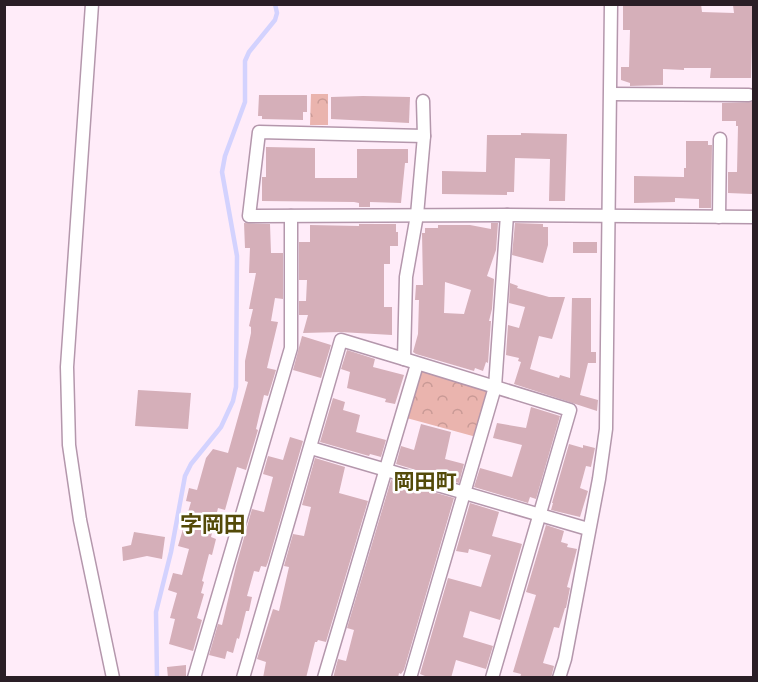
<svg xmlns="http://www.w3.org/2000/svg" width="758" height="682" font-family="Poppins,'Noto Sans JP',sans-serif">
	<defs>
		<pattern id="park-crowns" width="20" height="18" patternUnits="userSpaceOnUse" patternTransform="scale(1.5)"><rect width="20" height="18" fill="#eab4ae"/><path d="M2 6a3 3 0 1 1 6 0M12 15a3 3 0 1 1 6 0" fill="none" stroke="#c99a96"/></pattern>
	</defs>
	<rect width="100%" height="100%" fill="#ffecf9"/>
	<g fill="url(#park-crowns)">
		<polygon points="311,94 328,94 328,125 310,125"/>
		<polygon points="417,364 495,387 480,438 403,417"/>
	</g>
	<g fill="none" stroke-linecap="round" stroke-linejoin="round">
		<polyline stroke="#d3d2fe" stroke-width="4.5" points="157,678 156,612 171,552 185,476 191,464 221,427 233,401 236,387 237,256 222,172 225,156 245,102 245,61 249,52 275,20 277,13 275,4"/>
	</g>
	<g fill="#d5afb9" fill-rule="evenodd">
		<polygon points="623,4 701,4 702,12 734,13 733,5 753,5 751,78 710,78 711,68 684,68 684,70 663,69 663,85 630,86 630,83 621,80 621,67 629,67 630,30 623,30"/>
		<polygon points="259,95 307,95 307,112 303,112 303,120 262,119 262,116 258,116"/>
		<polygon points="363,96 410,97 409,123 331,119 331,97"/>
		<polygon points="753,102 752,194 728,193 728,172 737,172 738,126 736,126 736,121 722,121 722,103"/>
		<polygon points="521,133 567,134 565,201 549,201 550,159 515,158 514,192 507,192 507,195 442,194 442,171 486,172 487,135 521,135"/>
		<polygon points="686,141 708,141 708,145 712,145 711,208 699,208 699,199 675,198 675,202 634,203 634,176 684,177 684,168 686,168"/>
		<polygon points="266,147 315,148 315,178 357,178 357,149 408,149 408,163 405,163 401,203 370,202 370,207 359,207 359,203 354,202 262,201 262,177 266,177"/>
		<polygon points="244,223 270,224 271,253 283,253 283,299 275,298 271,321 278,322 267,368 276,370 268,396 264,395 256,429 258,430 246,470 237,467 225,510 218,508 211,537 216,539 212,555 209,554 202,581 204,582 201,593 204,594 197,618 202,620 193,651 169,644 175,619 170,618 177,593 168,590 173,573 182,575 189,549 178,546 191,502 186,501 189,488 197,490 206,458 213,449 228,453 248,382 245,381 245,361 251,333 251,327 249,326 253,309 249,309 256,273 249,273 250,248 245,248"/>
		<path d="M491 223H498L496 250 487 276 494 279 492 309 489 321H491L488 363 486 362 483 371 475 368 474 371 416 354 413 352 418 334 419 300H415L416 285H423L422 233H425V228H438V225H470L491 229ZM445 282 471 290 464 314 444 313Z"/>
		<polygon points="515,223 543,224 543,227 548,227 548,245 543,263 512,255"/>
		<polygon points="359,224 396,224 396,232 398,232 398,246 390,246 390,264 384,264 384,307 392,307 392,335 340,332 303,333 308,315 299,315 299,301 306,301 307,280 299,280 299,242 310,242 310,225 359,226"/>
		<rect x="573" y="242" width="24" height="11"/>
		<polygon points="510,283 518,286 517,288 549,297 565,297 552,339 539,336 530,369 559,378 560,375 570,378 572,298 591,298 591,352 596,352 596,363 588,363 580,395 598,400 597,411 514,384 521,362 518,361 519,358 506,355 508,325 519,328 525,307 509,303"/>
		<polygon points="302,336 331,345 321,378 293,370"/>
		<polygon points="347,350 375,359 373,367 404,375 395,404 385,402 386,399 347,388 350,372 341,369"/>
		<polygon points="138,390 191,393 188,429 135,426"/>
		<polygon points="333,398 345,402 343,410 360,415 356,432 386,440 381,457 370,454 369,456 320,442"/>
		<polygon points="531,407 560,416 536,499 530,497 528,503 474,487 480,468 512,477 522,445 493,438 497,423 526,428"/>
		<polygon points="421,424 451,432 445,459 464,464 459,483 396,464 401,446 414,450"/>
		<polygon points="290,437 303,441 268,562 266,567 261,566 259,572 254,571 247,596 252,597 249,611 246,611 239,639 237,638 233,653 227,651 225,659 209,655 218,624 222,625 236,566 252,509 264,512 273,477 263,474 268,456 283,460"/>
		<polygon points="569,444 583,448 583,445 595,448 591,467 586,466 580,488 588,491 580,517 551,510 553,503 552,503"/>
		<polygon points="315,458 345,467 339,493 368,501 326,642 318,640 317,642 315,642 306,678 263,678 266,662 257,659 273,609 279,611 289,567 284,566 293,534 304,536 311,507 302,505"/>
		<polygon points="391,480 454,498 404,670 401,674 399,673 398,678 333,678 338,659 346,661 354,630 347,628"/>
		<polygon points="470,503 499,512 492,536 522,544 500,620 470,611 463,637 493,646 486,669 456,660 451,678 430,678 420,674 448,578 481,587 491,555 469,549 468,553 456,551"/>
		<polygon points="546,525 564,531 561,542 568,544 567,547 577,549 567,587 570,588 566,608 565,608 559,628 554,627 543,663 554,666 551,678 520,678 521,674 513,672 536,595 526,592"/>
		<polygon points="134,532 165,537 162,559 147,556 123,561 122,547 131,545"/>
		<polygon points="186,665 186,678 168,678 167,667"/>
	</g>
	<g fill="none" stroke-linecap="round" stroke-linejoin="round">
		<g stroke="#b497ac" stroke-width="15">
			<g id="minor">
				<polyline points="92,4 67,367 69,445 80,520 113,678"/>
				<polyline points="611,94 749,95"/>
				<polyline points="424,136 259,132 249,216 507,215 754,217"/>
				<polyline points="719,217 720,139"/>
				<polyline points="404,359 570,410 492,678"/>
				<polyline points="311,448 588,529"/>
				<polyline points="194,678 291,348 291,216"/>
				<polyline points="243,678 341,340 404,359 406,277 417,215 424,136 423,101"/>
				<polyline points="324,678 417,364"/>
				<polyline points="410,678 495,387 507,215"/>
				<polyline points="559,678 565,659 599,479 606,429 611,4"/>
			</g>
		</g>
		<use href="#minor" stroke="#fff" stroke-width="12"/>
	</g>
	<g text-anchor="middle" stroke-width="5" stroke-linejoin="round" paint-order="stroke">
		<g font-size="21" font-weight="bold" fill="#534a08" stroke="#fff">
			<text x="425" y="489">岡田町</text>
		</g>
		<g font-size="22" font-weight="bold" fill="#534a08" stroke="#fff">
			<text x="213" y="532">字岡田</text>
		</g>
	</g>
	<rect width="758" height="682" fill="none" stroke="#2a1e26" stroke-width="12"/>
</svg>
